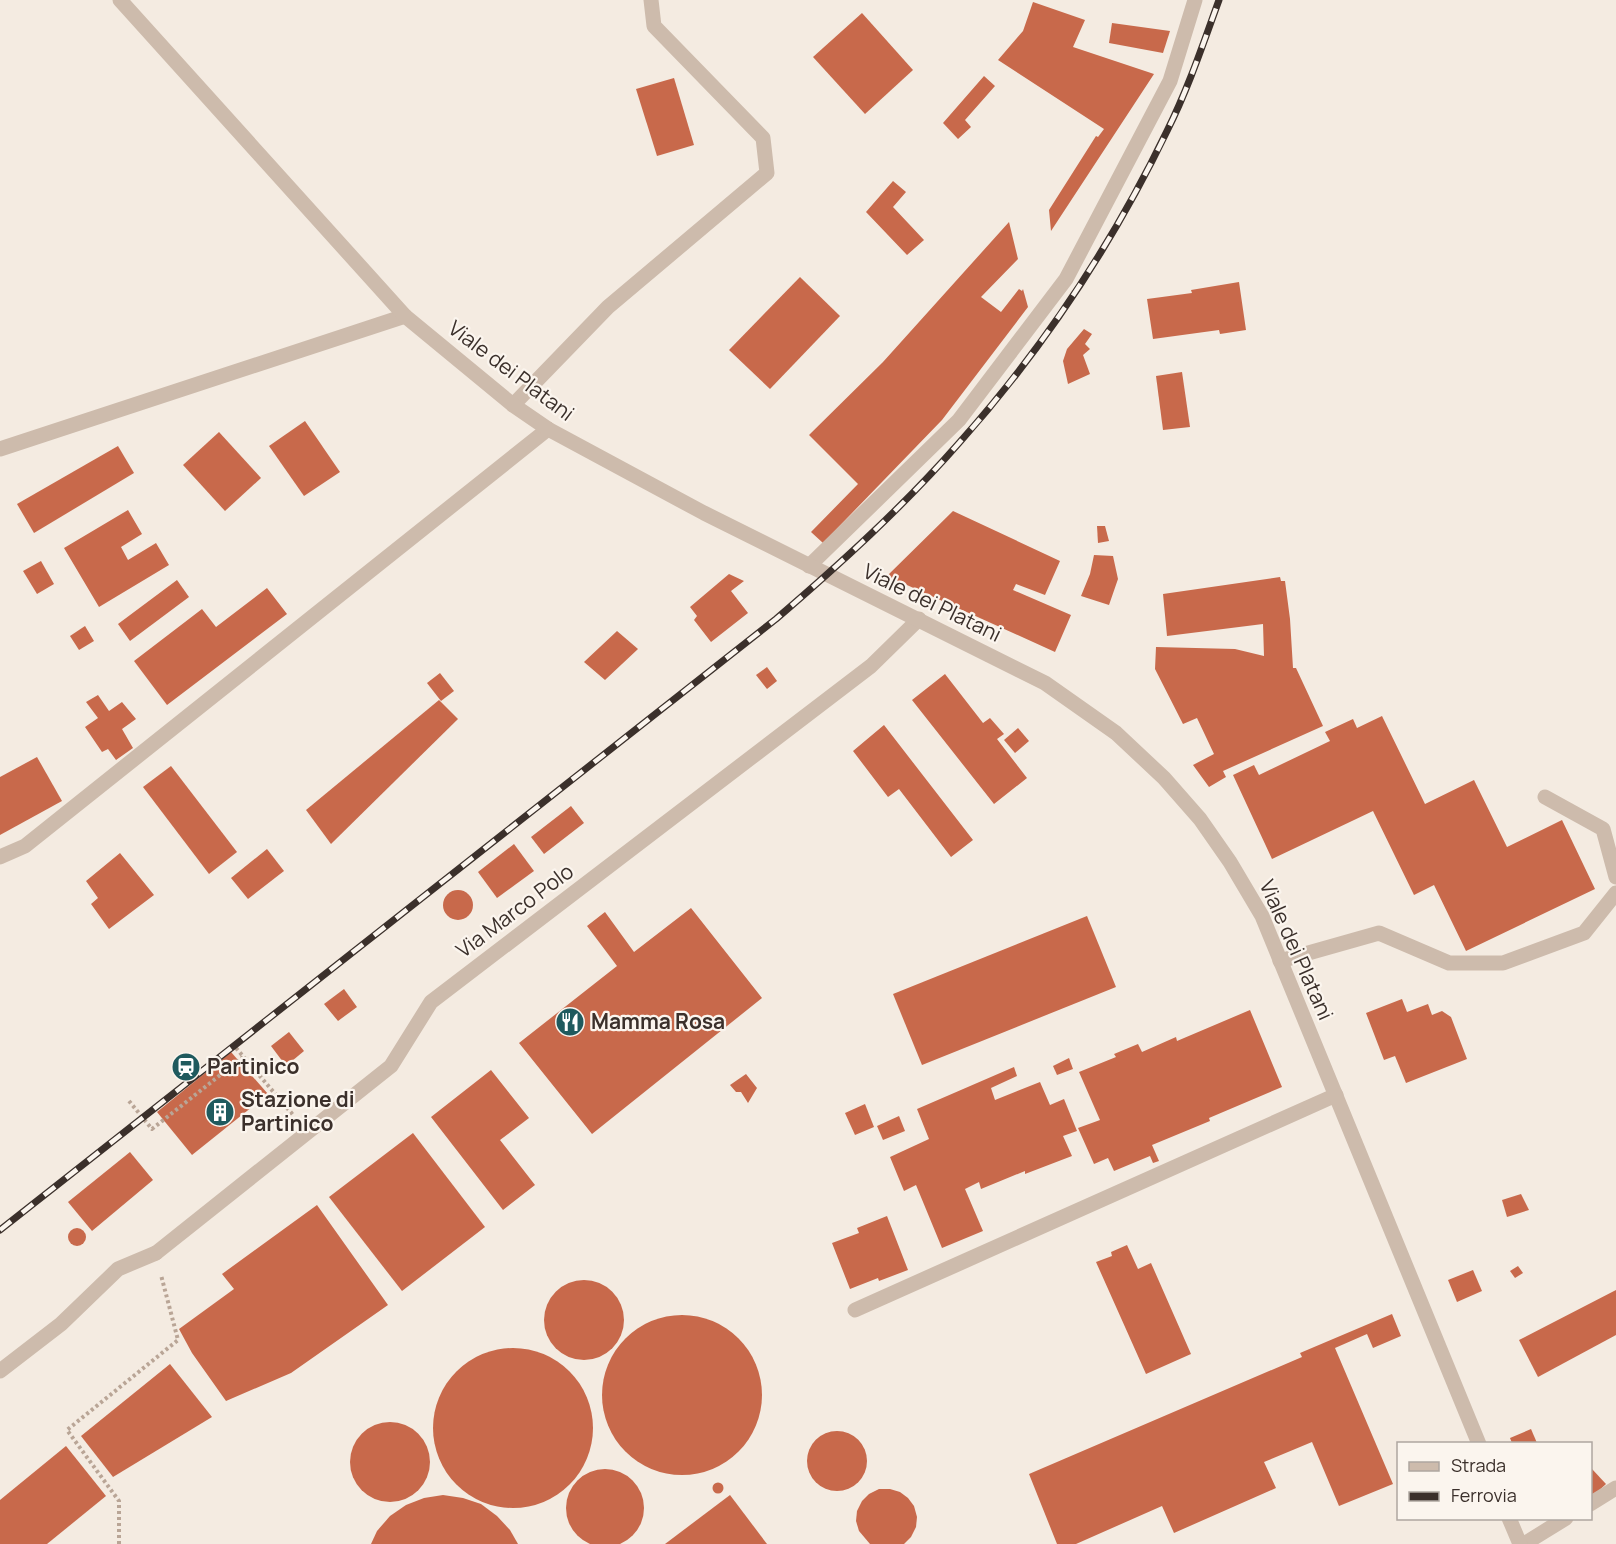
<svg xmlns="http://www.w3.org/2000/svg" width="1616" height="1544" font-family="Manrope,sans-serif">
	<rect width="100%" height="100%" fill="#f4ebe1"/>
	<g fill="#c8694b">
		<polygon points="1033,2 1085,20 1073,47 1154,74 1051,231 1049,210 1096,136 1098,137 1104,129 998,60 1023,31"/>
		<polygon points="862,13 913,70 865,114 813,57"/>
		<polygon points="1112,23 1170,31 1163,53 1109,43"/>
		<polygon points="984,76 995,86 965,120 971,127 958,139 943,123"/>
		<polygon points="674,78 694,145 657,156 636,89"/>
		<polygon points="893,181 906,192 893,207 924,240 907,255 866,212"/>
		<polygon points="1009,222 1018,259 981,297 1001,312 1019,289 1022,291 1023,289 1028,307 942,420 823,543 811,532 858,484 809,435 883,362"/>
		<polygon points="800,277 840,316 770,389 729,350"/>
		<polygon points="1239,282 1246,330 1220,334 1219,330 1153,339 1147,299 1192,293 1191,290"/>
		<polygon points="1084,329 1092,334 1085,344 1090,349 1083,355 1090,374 1068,384 1063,361 1067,349"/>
		<polygon points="1182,372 1190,427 1163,430 1156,376"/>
		<polygon points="305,421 340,472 304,496 269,446"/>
		<polygon points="219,432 261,478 225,511 183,465"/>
		<polygon points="118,446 134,473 34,533 17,504"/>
		<polygon points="128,510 142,534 121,547 128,560 156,543 169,565 99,607 64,548"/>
		<polygon points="953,511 1060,561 1045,595 1016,584 1013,590 1071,615 1055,652 887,576"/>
		<polygon points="1097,526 1105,526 1109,541 1098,543"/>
		<polygon points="1094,555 1113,556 1118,579 1109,605 1081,596 1090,574"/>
		<polygon points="41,561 54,584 37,594 23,571"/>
		<polygon points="729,574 744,581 731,591 748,613 711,642 694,620 697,616 690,607"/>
		<polygon points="1280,577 1281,581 1285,581 1290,619 1293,668 1296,668 1323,726 1223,771 1226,777 1209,787 1193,765 1214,754 1197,718 1183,724 1155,669 1156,647 1235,649 1264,656 1263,624 1167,636 1163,594"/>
		<polygon points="177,580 189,597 130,641 118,624"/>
		<polygon points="267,588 287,614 167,705 134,661 202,609 216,627"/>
		<polygon points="85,626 94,641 79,650 70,636"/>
		<polygon points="617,631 638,649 605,680 584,662"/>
		<polygon points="767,667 777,681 767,689 756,675"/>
		<polygon points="440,673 454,691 441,701 427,683"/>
		<polygon points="945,674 983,723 990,718 1004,734 997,739 1027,778 994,804 912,700"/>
		<polygon points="98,695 109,711 122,702 136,719 122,729 133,748 116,760 108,749 102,752 85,727 98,718 86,702"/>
		<polygon points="439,700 458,719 331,844 306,810"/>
		<polygon points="1382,716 1425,804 1474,780 1507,847 1562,820 1595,889 1466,951 1434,885 1414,895 1373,811 1272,859 1233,775 1254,765 1259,775 1330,741 1325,732 1353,719 1357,728"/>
		<polygon points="884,725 973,840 951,857 899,789 888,797 853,751"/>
		<polygon points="1018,728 1029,741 1015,753 1004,740"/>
		<polygon points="37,757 62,801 0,835 0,777"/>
		<polygon points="171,766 237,852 209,874 143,787"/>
		<polygon points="571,806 584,823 544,854 531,837"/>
		<polygon points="514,844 534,871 497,898 478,872"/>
		<polygon points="267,849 284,871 248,899 231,878"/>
		<polygon points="120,853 154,895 109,929 91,904 98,898 86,881"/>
		<circle cx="458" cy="905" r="15"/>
		<polygon points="691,908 762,998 592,1134 519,1043 617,966 587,926 605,912 634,952"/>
		<polygon points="1087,916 1116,987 922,1065 893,994"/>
		<polygon points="344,989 357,1007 338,1021 324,1004"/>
		<polygon points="1402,999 1407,1012 1428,1004 1432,1015 1442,1011 1451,1017 1467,1059 1406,1083 1395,1056 1384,1060 1366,1013"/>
		<polygon points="1250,1010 1282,1087 1209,1118 1210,1121 1152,1145 1159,1161 1153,1163 1150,1156 1114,1171 1108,1158 1094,1164 1078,1128 1100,1120 1079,1072 1116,1057 1114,1054 1138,1044 1142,1052 1176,1037 1177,1041"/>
		<polygon points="289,1032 304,1051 286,1066 271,1046"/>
		<polygon points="231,1052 268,1094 192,1155 157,1112"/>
		<polygon points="1069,1058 1073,1069 1057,1075 1053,1066"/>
		<polygon points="1014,1067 1017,1076 991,1088 995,1100 1040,1082 1050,1105 1064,1099 1077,1131 1063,1136 1072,1156 1025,1174 1025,1171 981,1189 979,1182 965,1189 983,1231 942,1248 916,1185 904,1191 890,1157 929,1139 917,1109"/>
		<polygon points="491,1070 529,1118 500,1140 535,1185 503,1210 431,1117"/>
		<polygon points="746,1074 757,1088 748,1103 741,1092 736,1092 730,1085"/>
		<polygon points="865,1104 874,1127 855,1135 845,1113"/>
		<polygon points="899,1116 905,1131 883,1140 877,1126"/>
		<polygon points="413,1133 485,1227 402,1291 329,1197"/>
		<polygon points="130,1152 153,1180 92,1231 68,1202"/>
		<polygon points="1521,1194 1529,1210 1507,1217 1502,1200"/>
		<polygon points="317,1205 388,1305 291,1373 226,1401 192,1353 179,1329 234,1289 222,1274"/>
		<polygon points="887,1216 908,1270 879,1281 878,1278 850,1289 832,1243 859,1233 857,1228"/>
		<circle cx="77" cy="1237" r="9"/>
		<polygon points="1127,1245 1138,1269 1151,1263 1191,1354 1146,1374 1096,1262 1112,1256 1111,1252"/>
		<polygon points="1518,1266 1523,1273 1515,1278 1510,1271"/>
		<polygon points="1473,1270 1482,1291 1457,1302 1448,1280"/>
		<circle cx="584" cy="1320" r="40"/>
		<polygon points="1616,1290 1616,1335 1538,1377 1519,1340"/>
		<polygon points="1392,1314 1401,1336 1373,1348 1367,1334 1335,1348 1393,1484 1339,1506 1312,1442 1264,1462 1276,1488 1174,1533 1162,1506 1076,1544 1057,1544 1029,1474 1302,1357 1300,1353"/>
		<circle cx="682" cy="1395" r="80"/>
		<circle cx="513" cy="1428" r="80"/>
		<polygon points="170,1364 212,1417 113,1477 81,1436"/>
		<circle cx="390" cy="1462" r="40"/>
		<polygon points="1531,1429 1537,1443 1512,1443 1510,1438"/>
		<circle cx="837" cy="1461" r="30"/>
		<polygon points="66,1446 106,1496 47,1544 0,1544 0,1500"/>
		<circle cx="605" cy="1508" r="39"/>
		<polygon points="1592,1469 1606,1484 1592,1497 1590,1495"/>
		<circle cx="718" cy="1488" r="5.5"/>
		<polygon points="879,1489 890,1489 900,1492 908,1498 914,1506 917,1517 916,1527 911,1537 904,1544 870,1544 859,1531 856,1521 857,1511 862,1501 869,1494"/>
		<polygon points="443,1495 463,1498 481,1504 497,1516 510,1530 518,1544 371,1544 377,1531 390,1516 406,1505 424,1498"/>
		<polygon points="730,1495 767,1544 665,1544"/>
	</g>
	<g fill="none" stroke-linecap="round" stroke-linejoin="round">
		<g stroke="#b9a596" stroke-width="4" stroke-dasharray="3 3" stroke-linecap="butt">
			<polyline points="236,1048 294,1116"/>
			<polyline points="129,1101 152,1129 243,1057"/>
			<polyline points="119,1544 119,1501 67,1430 178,1340 161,1275"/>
		</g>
		<g stroke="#cdbbac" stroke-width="15">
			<polyline points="513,405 608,307 767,173 763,138 654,26 651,0"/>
			<polyline points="0,449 405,316"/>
			<polyline points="809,566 959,420 1066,279 1170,81 1195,0"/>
			<polyline points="1545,797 1603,829 1616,877"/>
			<polyline points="0,857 25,846 548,429"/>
			<polyline points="1280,961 1379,933 1449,963 1503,963 1584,933 1616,893"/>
			<polyline points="855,1310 1336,1095"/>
			<polyline points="0,1371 61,1324 118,1269 156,1253"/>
			<polyline points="1590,1504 1616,1488"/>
			<polyline points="1524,1544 1566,1518"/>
		</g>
		<polyline stroke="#cdbbac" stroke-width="15" points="156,1253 391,1066 431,1002 871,666 919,619"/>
		<g stroke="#cdbbac" stroke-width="15">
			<polyline points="120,0 405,316 513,405 548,429 704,513 1045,683 1116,733 1164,778 1200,819 1230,862 1262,916 1479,1444"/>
			<polyline points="1509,1518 1520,1544"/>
		</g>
		<g stroke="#3b302b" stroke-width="7">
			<path id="rail" d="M0 1230 776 619C840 564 903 507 959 443 1042 350 1113 243 1167 131 1188 89 1203 44 1219 0"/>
		</g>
		<use href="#rail" stroke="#fbf5ee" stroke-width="4.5" stroke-dasharray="14" stroke-linecap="butt"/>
	</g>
	<defs>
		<g id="restaurant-disc" transform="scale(1.5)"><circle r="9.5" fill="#1f5a5e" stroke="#fbf5ee"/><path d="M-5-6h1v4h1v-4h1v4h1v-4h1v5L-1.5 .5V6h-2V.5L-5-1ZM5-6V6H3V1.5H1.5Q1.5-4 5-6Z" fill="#fff"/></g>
		<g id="station-disc" transform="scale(1.5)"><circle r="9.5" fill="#1f5a5e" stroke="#fbf5ee"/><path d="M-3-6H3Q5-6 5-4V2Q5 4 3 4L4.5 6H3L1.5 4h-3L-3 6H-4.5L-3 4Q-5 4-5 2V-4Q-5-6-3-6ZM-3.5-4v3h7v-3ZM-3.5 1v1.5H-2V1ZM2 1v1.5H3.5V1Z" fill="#fff"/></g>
		<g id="building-disc" transform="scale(1.5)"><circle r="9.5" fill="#1f5a5e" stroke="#fbf5ee"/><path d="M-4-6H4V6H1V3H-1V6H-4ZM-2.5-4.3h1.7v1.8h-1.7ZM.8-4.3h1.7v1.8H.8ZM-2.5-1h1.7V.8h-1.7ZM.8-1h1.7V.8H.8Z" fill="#fff"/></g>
	</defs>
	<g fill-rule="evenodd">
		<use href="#restaurant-disc" x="570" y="1022"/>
		<use href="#station-disc" x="186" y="1067"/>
		<use href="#building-disc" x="220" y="1112"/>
	</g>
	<g text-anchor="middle" stroke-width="4.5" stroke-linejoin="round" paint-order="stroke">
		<g font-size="21" fill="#3b302b" stroke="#fbf5ee">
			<text transform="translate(511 371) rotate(37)" y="7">Viale dei Platani</text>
			<text transform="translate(932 603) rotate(26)" y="7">Viale dei Platani</text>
			<text transform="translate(515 911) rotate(-37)" y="7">Via Marco Polo</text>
			<text transform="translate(1296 950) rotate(66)" y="7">Viale dei Platani</text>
		</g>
		<g font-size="21" font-weight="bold" fill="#3b302b" stroke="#fbf5ee" text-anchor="start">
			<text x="591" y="1029">Mamma Rosa</text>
			<text x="207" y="1074">Partinico</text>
			<text x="241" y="1107">Stazione di<tspan x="241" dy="24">Partinico</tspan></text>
		</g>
	</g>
	<rect x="1397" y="1442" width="195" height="78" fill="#fbf5ee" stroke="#aea6a0" stroke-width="1.5"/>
	<rect x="1409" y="1462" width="30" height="9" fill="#cdbbac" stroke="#aea6a0" stroke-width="1.5"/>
	<text x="1451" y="1472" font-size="18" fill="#3b302b">Strada</text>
	<rect x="1409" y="1492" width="30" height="9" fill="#3b302b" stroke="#aea6a0" stroke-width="1.5"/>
	<text x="1451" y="1502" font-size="18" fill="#3b302b">Ferrovia</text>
</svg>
